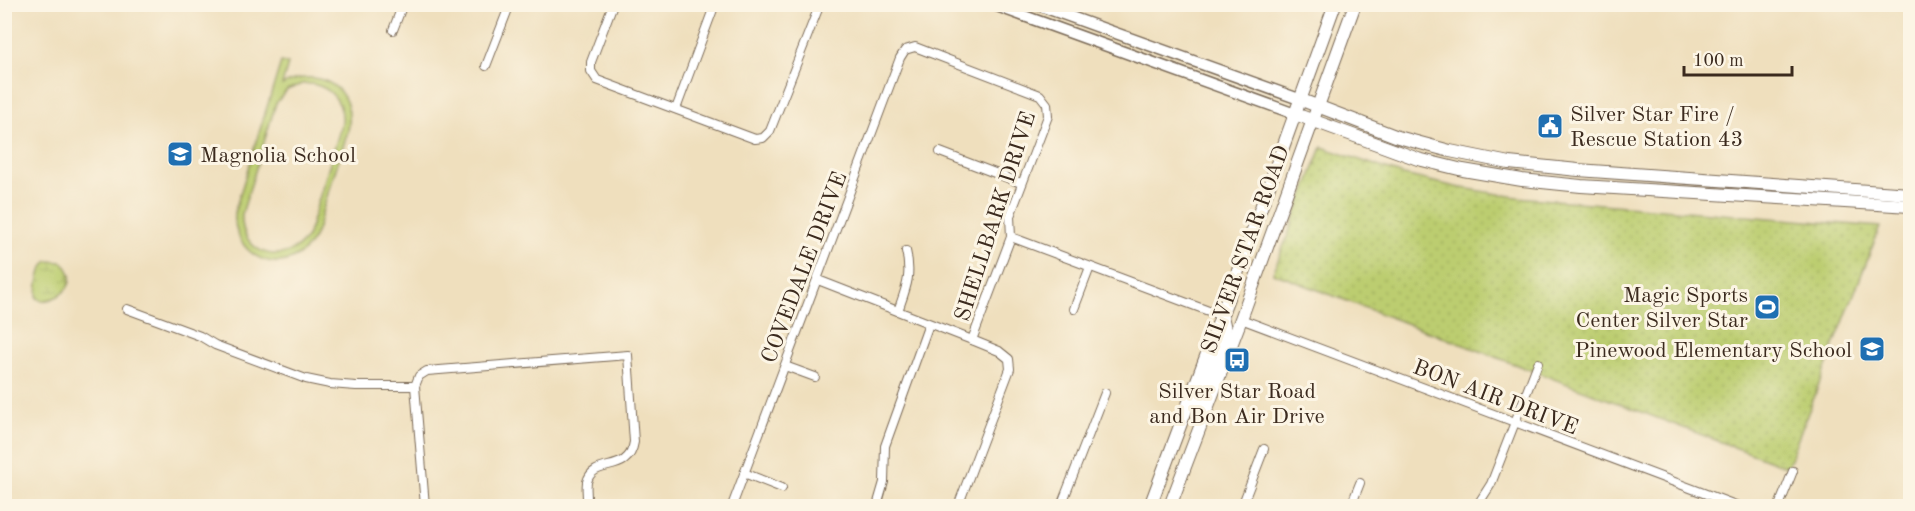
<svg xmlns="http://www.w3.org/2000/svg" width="1915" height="511" font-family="'Old Standard TT',serif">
	<defs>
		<pattern id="wetland-marsh" width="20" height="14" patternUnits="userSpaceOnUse" patternTransform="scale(1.5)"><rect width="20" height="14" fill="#bccd70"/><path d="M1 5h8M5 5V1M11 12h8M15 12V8" fill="none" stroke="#a2b061"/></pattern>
		<pattern id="park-dots" width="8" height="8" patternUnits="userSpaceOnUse" patternTransform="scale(1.5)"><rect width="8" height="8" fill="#bccd70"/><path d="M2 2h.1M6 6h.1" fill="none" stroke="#a2b061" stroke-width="1.8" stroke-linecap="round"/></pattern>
	</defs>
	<rect width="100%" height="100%" fill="#fcf5e5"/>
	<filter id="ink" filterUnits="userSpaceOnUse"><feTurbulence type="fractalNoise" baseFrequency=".0167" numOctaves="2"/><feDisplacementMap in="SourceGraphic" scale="12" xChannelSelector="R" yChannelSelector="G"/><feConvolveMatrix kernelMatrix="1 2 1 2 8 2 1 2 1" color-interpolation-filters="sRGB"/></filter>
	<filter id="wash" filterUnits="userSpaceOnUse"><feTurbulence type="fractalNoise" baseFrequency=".008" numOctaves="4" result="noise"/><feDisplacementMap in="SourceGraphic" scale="24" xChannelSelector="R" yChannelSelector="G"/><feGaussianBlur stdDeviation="1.35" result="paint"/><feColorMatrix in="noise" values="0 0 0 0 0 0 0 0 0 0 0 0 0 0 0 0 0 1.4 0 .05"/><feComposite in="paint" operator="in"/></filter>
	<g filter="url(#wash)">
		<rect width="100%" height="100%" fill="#efdfbd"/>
		<path fill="#bccd70" stroke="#7c7c47" stroke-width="1.5" fill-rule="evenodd" d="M281 62 288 64 282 85C318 65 357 88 348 131 340 156 332 181 324 206 320 219 318 234 309 245 280 283 226 252 236 207ZM302 84C326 82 344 99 342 123L308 235C287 269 239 255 242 214L276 103 287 90Z"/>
		<path fill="url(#wetland-marsh)" stroke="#7c7c47" stroke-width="1.5" d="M48 261 62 262C81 281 64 298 42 301L37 298C37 286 38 270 48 261Z"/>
		<polygon fill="url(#park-dots)" stroke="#7c7c47" stroke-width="1.5" points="1322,147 1404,175 1456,187 1517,197 1880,227 1787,467 1273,273"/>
	</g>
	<g filter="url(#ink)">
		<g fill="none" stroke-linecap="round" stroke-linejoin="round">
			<g stroke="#7a6956" stroke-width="10">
				<g id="minor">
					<polyline points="613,4 591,62 591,71 597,80 755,139 763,138 770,131 820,4"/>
					<polyline points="393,30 403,4"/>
					<polyline points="486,66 510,4"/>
					<polyline points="676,109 715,4"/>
					<polyline points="940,152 1021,183"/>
					<polyline points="1011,237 1222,316"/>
					<polyline points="818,280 972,340 999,351 1009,359 1010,369 958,506"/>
					<polyline points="127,309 200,336 215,345 306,379 330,384 356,386 415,386"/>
					<polyline points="1074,309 1090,267"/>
					<path d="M898 311C906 288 912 276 906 251"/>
					<polyline points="1241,319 1738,506"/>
					<polyline points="785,366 815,377"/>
					<polyline points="744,473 782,488"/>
					<path d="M425 506 415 386 419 376 427 371 628 355 634 442C629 476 593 457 587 482 586 490 587 499 588 506"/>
					<polyline points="732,506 900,58 905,50 915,47 1040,95 1047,104 1048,116 1010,216 1011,237 972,340"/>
					<polyline points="877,506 884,482 885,446 929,324"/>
					<polyline points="1061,506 1105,393"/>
					<polyline points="1242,506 1264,449"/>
					<polyline points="1351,506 1360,483"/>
					<polyline points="1477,506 1491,484 1538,363"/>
					<polyline points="1779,506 1793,471"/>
				</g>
			</g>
			<g stroke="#7a6956" stroke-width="13">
				<g id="tertiary">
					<polyline points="991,4 1295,114"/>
					<polyline points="1035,4 1299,99"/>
				</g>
			</g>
			<g stroke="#7a6956" stroke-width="14">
				<g id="secondary">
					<polyline points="1299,99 1398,137 1450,151 1509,163 1578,170 1910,194"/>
					<polyline points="1295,114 1418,159 1463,170 1522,180 1581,186 1910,206"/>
					<polyline points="1200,404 1221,345 1225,329 1222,316"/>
					<polyline points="1150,506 1238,271 1335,4"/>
					<polyline points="1170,506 1241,319 1355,4"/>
				</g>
			</g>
			<use href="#minor" stroke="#fff" stroke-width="8"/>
			<use href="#tertiary" stroke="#fff" stroke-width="10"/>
			<use href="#secondary" stroke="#fff" stroke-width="12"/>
		</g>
	</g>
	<defs>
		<g id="civic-square" transform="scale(1.35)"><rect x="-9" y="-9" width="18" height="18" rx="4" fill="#1f6fb2" stroke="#fcf5e5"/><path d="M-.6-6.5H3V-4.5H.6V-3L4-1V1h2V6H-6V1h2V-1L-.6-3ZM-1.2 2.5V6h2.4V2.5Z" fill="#fff"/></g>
		<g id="school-square" transform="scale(1.35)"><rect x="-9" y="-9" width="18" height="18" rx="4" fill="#1f6fb2" stroke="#fcf5e5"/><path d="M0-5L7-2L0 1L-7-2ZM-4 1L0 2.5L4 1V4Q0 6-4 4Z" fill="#fff"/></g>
		<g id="stadium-square" transform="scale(1.35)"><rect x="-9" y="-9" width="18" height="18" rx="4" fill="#1f6fb2" stroke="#fcf5e5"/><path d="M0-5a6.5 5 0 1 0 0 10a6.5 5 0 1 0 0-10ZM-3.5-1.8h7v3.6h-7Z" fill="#fff"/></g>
		<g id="bus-square" transform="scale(1.35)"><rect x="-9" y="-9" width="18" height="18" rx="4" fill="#1f6fb2" stroke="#fcf5e5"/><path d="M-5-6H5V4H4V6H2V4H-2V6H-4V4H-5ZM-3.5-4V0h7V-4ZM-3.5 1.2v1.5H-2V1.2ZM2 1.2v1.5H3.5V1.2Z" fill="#fff"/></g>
	</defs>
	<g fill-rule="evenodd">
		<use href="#civic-square" x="1550" y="126"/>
		<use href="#school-square" x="180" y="154"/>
		<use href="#stadium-square" x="1767" y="307"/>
		<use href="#school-square" x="1872" y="349"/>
		<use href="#bus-square" x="1237" y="360"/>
	</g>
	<g text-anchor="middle" stroke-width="6" stroke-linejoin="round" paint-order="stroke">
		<g font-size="22" fill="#3b2a1e" stroke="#fcf5e5" text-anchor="start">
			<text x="1570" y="121">Silver Star Fire /<tspan x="1570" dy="25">Rescue Station 43</tspan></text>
			<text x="200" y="162">Magnolia School</text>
			<text x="1748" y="302" text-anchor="end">Magic Sports<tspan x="1748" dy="25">Center Silver Star</tspan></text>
			<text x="1852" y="357" text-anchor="end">Pinewood Elementary School</text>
			<text x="1237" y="398" text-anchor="middle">Silver Star Road<tspan x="1237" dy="25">and Bon Air Drive</tspan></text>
		</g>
		<g font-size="22" fill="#3b2a1e" stroke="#fcf5e5">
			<text transform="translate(994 216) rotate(-72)" y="8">SHELLBARK DRIVE</text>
			<text transform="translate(1244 249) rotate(-70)" y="8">SILVER STAR ROAD</text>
			<text transform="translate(803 267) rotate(-69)" y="8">COVEDALE DRIVE</text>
			<text transform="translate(1496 396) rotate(21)" y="8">BON AIR DRIVE</text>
		</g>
	</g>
	<rect width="1915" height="511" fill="none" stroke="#fcf5e5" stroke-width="24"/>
	<path d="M1684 66v9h108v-9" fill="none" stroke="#3b2a1e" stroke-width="3"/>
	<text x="1693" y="66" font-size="18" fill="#3b2a1e" stroke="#fcf5e5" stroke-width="4.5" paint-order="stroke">100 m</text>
</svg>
